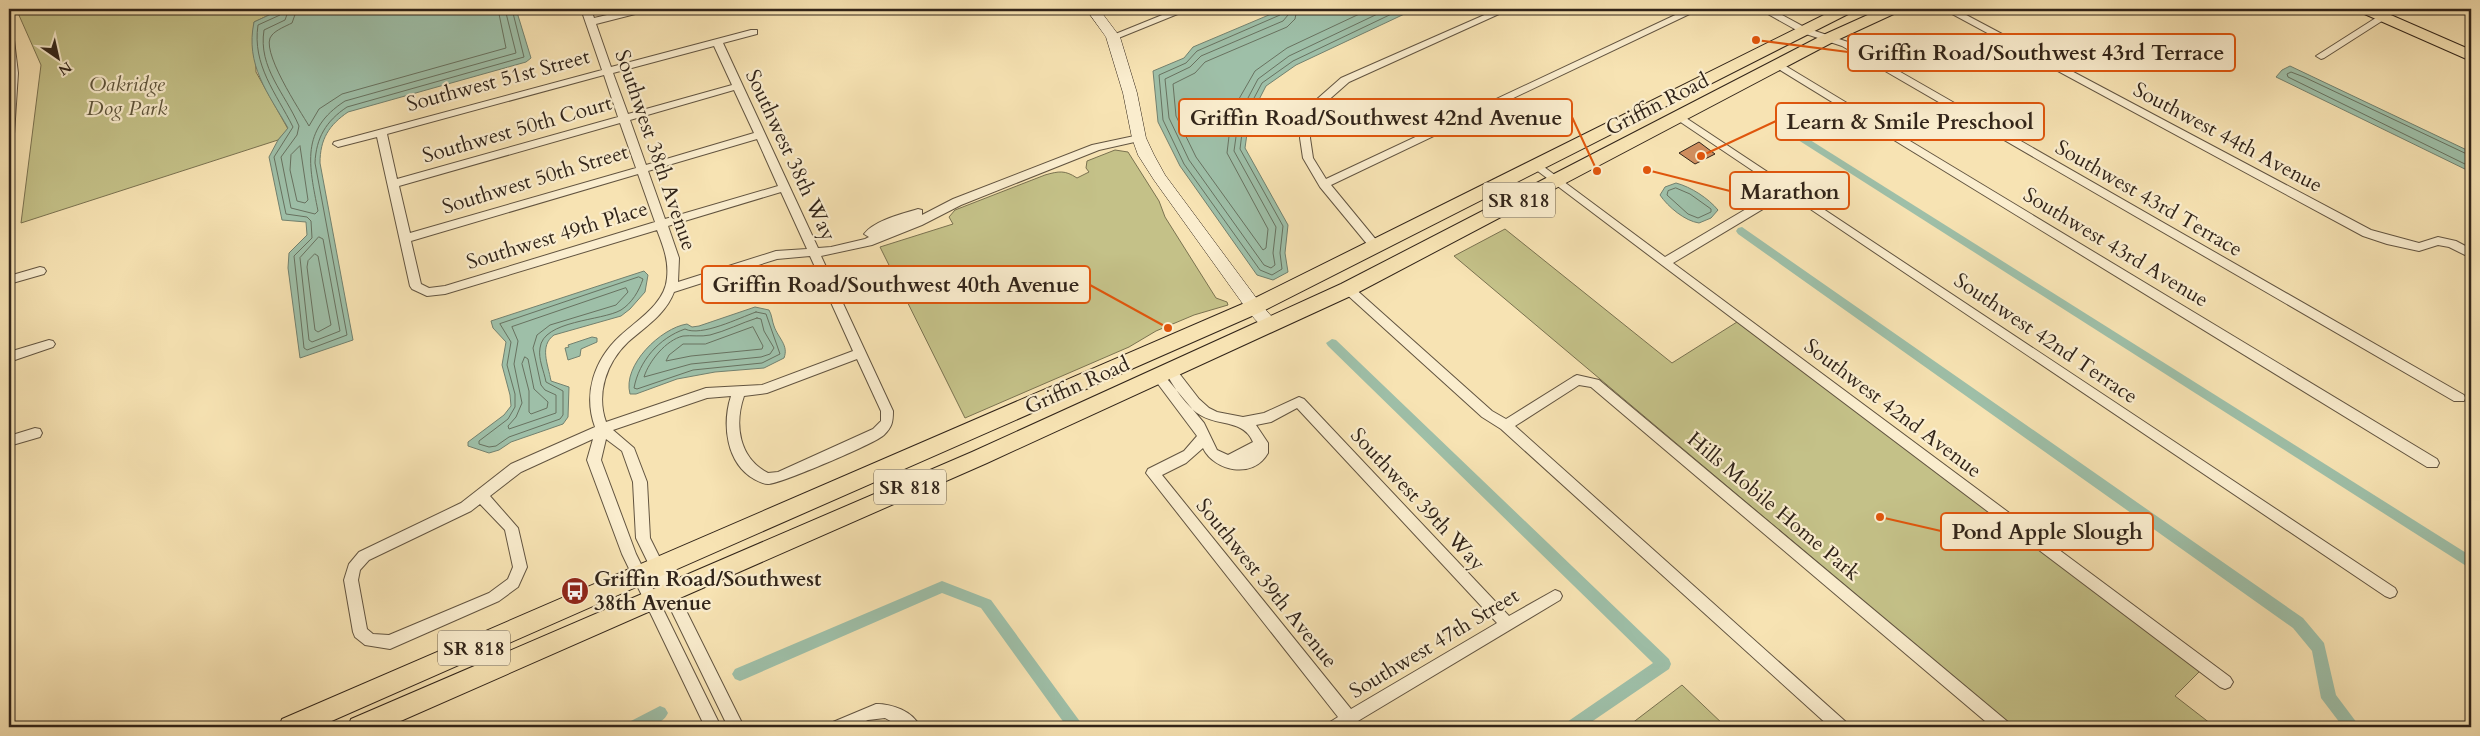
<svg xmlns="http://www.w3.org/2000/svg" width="2480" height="736" font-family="Cardo,serif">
	<rect width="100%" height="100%" fill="#f7e3b3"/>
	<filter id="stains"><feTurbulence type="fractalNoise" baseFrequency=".004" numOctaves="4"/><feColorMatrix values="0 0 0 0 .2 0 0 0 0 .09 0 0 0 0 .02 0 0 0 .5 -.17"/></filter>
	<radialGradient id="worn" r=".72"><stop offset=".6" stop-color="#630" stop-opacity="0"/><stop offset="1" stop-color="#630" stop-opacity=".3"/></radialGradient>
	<g fill="#c4c188" stroke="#7a7250">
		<polygon points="13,9 282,9 254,22 256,72 288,129 278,140 21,223 41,65 18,13"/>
		<path d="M1115 150 1128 152 1159 201 1165 217 1216 298 1227 302 1228 305 1194 315 1156 331 1129 347 965 418 880 247 953 224 949 217 955 210 1045 175C1059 171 1065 170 1077 178L1089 172 1086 168 1087 161Z"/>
		<polygon points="1505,229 1672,363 1737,322 2200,671 2175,696 2215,727 2013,727 1454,256"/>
		<polygon points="1682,685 1726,727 1627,727"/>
	</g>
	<g fill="#9ebfa8" stroke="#72816f">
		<path d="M282 9H516L531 58 526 62 348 112C329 125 320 139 320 163L353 340 300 358 288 268 289 253 307 235 306 222 282 220 269 157 278 140 288 128C268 93 245 65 254 22Z"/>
		<polygon points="1283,9 1415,9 1296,65 1266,86 1249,119 1245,148 1288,225 1285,253 1288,272 1273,280 1257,275 1180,166 1158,122 1153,71 1184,58 1193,47"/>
		<polygon points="2290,66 2471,152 2471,172 2276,77 2282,70"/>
		<path d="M1676 183C1691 187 1708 198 1718 210L1711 218 1699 223C1685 221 1668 207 1660 195L1665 187Z"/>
		<path d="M644 271 648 275 645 292 630 309 621 316 554 335C539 346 548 364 551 381L569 387 568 417 563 424 511 442 499 450 489 453 468 446V442L504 415 511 406 510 395 502 365 506 342 493 328 491 321Z"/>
		<path d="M755 307 769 310C772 315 772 321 774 326 778 338 789 345 784 358L764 368 715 372 677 379 636 394H630C622 365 661 328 687 324L692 327 699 326Z"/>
		<polygon points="592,337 597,338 597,342 581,349 580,356 568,360 565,348 569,347 568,345"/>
	</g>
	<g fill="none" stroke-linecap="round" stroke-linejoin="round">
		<g stroke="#687260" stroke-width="1">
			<path d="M283 9 280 15 258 25C252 65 276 93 293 127L274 157 286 214 307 217 311 221 312 238 294 256 304 348 307 350 347 335 315 163C316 138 326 121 347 107L524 57 512 9"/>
			<path d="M289 9 285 20 264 30C258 68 285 93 299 126L297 135 281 157 291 208 315 214 318 211C309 165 300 130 345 101L516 53 505 9"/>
			<path d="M297 9 292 23C286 26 276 30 272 35 258 48 301 112 309 126L319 109 342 94 506 48 498 9"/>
			<polyline points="1283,9 1280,15 1197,51 1186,63 1159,75 1163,120 1184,164 1260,270 1272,275 1282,269 1280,253 1283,226 1240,149 1244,117 1262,83 1293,61 1402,9"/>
			<polyline points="1289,9 1288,15 1283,21 1201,56 1190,67 1165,79 1169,118 1189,160 1264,265 1271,268 1275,265 1273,253 1276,227 1234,151 1239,115 1258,79 1289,56 1388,9"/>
			<polyline points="1297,9 1295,19 1287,27 1205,62 1195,73 1173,84 1176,116 1196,157 1263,250 1266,248 1268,229 1227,153 1232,111 1255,71 1287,48 1370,9"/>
			<polygon points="300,146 308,200 305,203 297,201 290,170 291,155"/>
			<polyline points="2471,156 2304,77 2291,72 2287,74 2288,77 2471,167"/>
			<polygon points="1676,188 1690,194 1711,209 1711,212 1698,218 1688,214 1667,195 1668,191"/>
			<polygon points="319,237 323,239 340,331 312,342 309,340 300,258"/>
			<polygon points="315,254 318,256 331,325 318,332 315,330 307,267 308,261"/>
			<path d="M639 277 643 279C639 291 632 303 621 310 602 321 543 320 540 348 538 359 544 371 546 382L563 391V415L560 419 509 437 496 446 489 447 479 444V441L508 419 515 407V394L507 365 511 342 500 324Z"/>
			<polygon points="626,288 628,292 616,305 550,325 537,335 533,348 541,385 545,390 556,395 556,413 509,429 508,426 516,417 522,403 514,364 518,341 512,327"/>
			<path d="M756 312 766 314 780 354 762 363 693 370 637 389 634 388C639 361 659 338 685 329 701 337 739 318 756 312Z"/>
			<path d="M757 318 761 319 764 331 774 348 770 354 761 357 691 364 644 377C649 361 666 340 683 336 691 335 701 337 710 335 726 331 741 323 757 318Z"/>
			<polygon points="753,327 763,346 762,349 691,356 666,361 669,355 683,344 705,344"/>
			<polygon points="525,357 528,359 534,389 548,402 547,408 531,414 529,412 529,391 522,364"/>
		</g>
		<g fill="#9ebfa8" fill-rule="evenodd">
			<polygon points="1799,133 2471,556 2471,569 1795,138 1794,136"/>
			<polygon points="1742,227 2303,618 2324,643 2336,695 2360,727 2343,727 2321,698 2312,651 2293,628 1738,234 1736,231 1738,228"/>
			<polygon points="1332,339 1336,340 1669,659 1671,664 1669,669 1584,727 1564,727 1567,722 1653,663 1328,346 1326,343"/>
			<polygon points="942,581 991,600 1084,727 1067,727 981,608 942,593 745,679 740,681 735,679 732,674 735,669"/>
			<path d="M660 706 665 708 668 713C661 728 641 727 626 727L629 722Z"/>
		</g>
	</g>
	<polygon fill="#cf8e5f" stroke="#312419" points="1699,142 1715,154 1695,164 1679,153"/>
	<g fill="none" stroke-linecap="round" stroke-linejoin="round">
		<g stroke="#625440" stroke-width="2">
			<g id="street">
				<path d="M581 9H591L594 18 633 9H649L647 11 596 24 611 67 751 30H757V34L723 43 818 248 831 247 865 239 869 237 864 234C875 220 902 214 918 209L922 210V215L953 199 1092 145 1139 135 1144 138 1139 141 1099 150 961 205 922 225 872 245 821 256 893 411C893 422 892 427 884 435 876 443 780 484 768 484 763 484 758 481 754 479 726 463 722 424 731 396L707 398 613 430 634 448 647 482 650 538 744 727H728L636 538 633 482 622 451 606 439 601 460 636 554 721 727H705L622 554 587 460 593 439 521 472 490 496 518 528 527 567 518 587 499 601 390 649 365 645 355 637 353 632 344 580 349 564 359 552 461 503 511 464 595 427C583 394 594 360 620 336 637 320 665 304 667 278 669 260 663 246 657 230L445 294 427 296 412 289 410 286 377 137 338 147 333 144 334 142 602 70ZM714 46 732 85 628 114 613 73ZM604 75 618 117 397 179 387 134ZM734 90 754 133 646 165 630 120ZM620 123 636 168 410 233 399 186ZM757 139 778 186 665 219 648 171ZM638 174 655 222 445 286 429 288 421 284 411 241ZM781 192 807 249 776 251 678 282 679 258 668 226ZM810 256 853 351 762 385 706 388 606 422C596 394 606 363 628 342 645 327 666 314 674 292L777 259ZM857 359 881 411V421L873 429 778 472 768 473C739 458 734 425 744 396L767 393ZM480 504 505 530 513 567 508 579 489 593 389 635 373 634 367 629 358 580 360 570 369 560 471 511Z"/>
				<polygon points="1177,9 1190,9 1116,39 1113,40 1108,37"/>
				<polygon points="1498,9 1510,9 1349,82 1324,104 1312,122 1310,138 1313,158 1326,179 1688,9 1700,9 1331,185 1382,247 1380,250 1372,250 1320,187 1303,158 1300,138 1302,122 1316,100 1341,78"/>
				<polygon points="1759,9 1771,9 1806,28 1848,42 2464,395 2465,398 2464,401 2454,401 1842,46 1800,32"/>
				<polygon points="1943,9 1955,9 2371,230 2419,243 2438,237 2456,241 2471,249 2471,258 2449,247 2438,245 2419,251 2387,244 2363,236"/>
				<polygon points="2382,14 2387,17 2385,19 2324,58 2321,59 2316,56"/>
				<polygon points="9,37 14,40 18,73 14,134 9,137"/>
				<polygon points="1779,62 2437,459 2439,463 2437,467 2427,467 1775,67 1775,63"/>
				<polygon points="1680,114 2395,588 2397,592 2395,596 2390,598 2385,596 1788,194 1673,263 2230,677 2233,682 2230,687 2225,689 2220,687 1531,166 1536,163 1540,164 1665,257 1780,189 1676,119 1675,117"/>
				<polygon points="40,267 44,268 46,271 44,274 9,284 9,276"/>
				<polygon points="1348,285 1352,286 1492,411 1506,419 1573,377 1577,375 1599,380 2008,722 2011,727 1992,727 1591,387 1579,385 1515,426 1846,722 1849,727 1830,727 1501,429 1482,417 1344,292 1342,289"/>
				<polygon points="49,340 53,341 55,344 53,347 9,362 9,352"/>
				<path d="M1171 366 1175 368 1199 399 1209 408 1217 412 1243 417 1264 413 1299 397 1304 399 1509 616 1555 590 1560 592 1562 596 1560 600 1348 727H1327L1330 722 1338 717 1146 473 1148 469 1184 451 1197 436 1155 380 1153 377 1155 374H1163L1204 423 1217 450 1228 455 1253 442C1244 420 1220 426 1202 416 1187 408 1173 386 1165 371ZM1297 408 1497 623 1351 709 1162 475 1186 463 1203 448C1214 471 1253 480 1268 453V443L1256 425 1271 422Z"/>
				<polygon points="35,428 40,429 42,433 40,437 9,446 9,436"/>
				<path d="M876 704C892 704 913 711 920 727H901L885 718 868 720 853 727H830L833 722Z"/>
			</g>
		</g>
		<g stroke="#312419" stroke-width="1">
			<path id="secondary" d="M1086 9H1099L1120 37 1137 93 1146 138 1154 155 1165 175 1260 303 1279 325 1277 329C1264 333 1256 320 1248 311L1154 180 1138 155 1132 138 1123 93 1106 37Z"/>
		</g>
		<g stroke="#312419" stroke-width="2">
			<g id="primary">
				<polygon points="1836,9 1855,9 1852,12 1261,312 318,727 279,727 282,719 1247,302"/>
				<polygon points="1881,9 1901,9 1898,12 1833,42 1355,294 987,463 387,727 348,727 351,719 972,452 1341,284 1821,36"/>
				<polygon points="2357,9 2377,9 2471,50 2471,61 2360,12"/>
			</g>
		</g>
		<use href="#street" fill="#faedce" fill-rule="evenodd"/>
		<use href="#secondary" fill="#faedce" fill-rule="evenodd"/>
		<use href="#primary" fill="#f7e3b3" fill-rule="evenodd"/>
	</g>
	<defs>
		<g id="bus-disc" transform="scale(1.4375)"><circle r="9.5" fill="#8f2418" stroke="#faedce"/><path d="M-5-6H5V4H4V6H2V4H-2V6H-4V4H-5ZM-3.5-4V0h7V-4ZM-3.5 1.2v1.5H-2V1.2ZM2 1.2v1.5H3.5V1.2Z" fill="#fff"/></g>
	</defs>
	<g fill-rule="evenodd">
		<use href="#bus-disc" x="575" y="591"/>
	</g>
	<g text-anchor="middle" stroke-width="4.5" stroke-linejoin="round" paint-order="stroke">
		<g fill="#faedce" stroke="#6d604f" stroke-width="1">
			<rect x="1483" y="182.5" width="72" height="35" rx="4"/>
			<rect x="874" y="469.5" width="72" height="35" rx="4"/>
			<rect x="438" y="630.5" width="72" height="35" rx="4"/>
		</g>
		<g font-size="20" font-weight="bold" fill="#312419">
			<text x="1519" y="207">SR 818</text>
			<text x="910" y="494">SR 818</text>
			<text x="474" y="655">SR 818</text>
		</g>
		<g font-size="21" fill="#312419" stroke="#faedce">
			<text transform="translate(498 80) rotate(-15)" y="7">Southwest 51st Street</text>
			<text transform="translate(1657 104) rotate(-27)" y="7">Griffin Road</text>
			<text transform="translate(517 129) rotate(-16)" y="7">Southwest 50th Court</text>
			<text transform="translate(2228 137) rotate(28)" y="7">Southwest 44th Avenue</text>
			<text transform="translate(656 150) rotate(71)" y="7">Southwest 38th Avenue</text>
			<text transform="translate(791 155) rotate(65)" y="7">Southwest 38th Way</text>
			<text transform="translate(535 179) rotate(-17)" y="7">Southwest 50th Street</text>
			<text transform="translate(2149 198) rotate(30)" y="7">Southwest 43rd Terrace</text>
			<text transform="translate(557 235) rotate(-17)" y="7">Southwest 49th Place</text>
			<text transform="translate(2116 247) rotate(31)" y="7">Southwest 43rd Avenue</text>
			<text transform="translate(2046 338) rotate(34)" y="7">Southwest 42nd Terrace</text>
			<text transform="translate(1077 385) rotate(-24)" y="7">Griffin Road</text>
			<text transform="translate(1893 408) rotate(37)" y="7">Southwest 42nd Avenue</text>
			<text transform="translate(1418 499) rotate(47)" y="7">Southwest 39th Way</text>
			<text transform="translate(1774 506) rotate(40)" y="7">Hills Mobile Home Park</text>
			<text transform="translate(1267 583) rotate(51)" y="7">Southwest 39th Avenue</text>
			<text transform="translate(1434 643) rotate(-31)" y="7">Southwest 47th Street</text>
		</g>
		<g font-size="21" font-style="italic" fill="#5d533a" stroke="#faedce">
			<text x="127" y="91">Oakridge<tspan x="127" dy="24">Dog Park</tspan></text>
		</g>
		<g font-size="21" font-weight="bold" fill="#312419" stroke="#faedce" text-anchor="start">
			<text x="594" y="586">Griffin Road/Southwest<tspan x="594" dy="24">38th Avenue</tspan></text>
		</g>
	</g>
	<path fill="none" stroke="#df560d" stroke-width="2" d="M1756 40L1848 52M1597 171L1572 117M1701 156L1776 121M1647 170L1730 191M1168 328L1090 285M1880 517L1941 531"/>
	<g fill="#df560d" stroke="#faedce" stroke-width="2">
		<circle cx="1756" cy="40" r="5"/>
		<circle cx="1597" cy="171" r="5"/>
		<circle cx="1701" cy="156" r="5"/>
		<circle cx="1647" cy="170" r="5"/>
		<circle cx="1168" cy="328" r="5"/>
		<circle cx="1880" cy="517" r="5"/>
	</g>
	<g fill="#faedce" stroke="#df560d" stroke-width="2">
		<rect x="1848" y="34" width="387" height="37" rx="5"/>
		<rect x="1179" y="99" width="393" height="37" rx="5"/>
		<rect x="1776" y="103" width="268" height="37" rx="5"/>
		<rect x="1730" y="172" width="119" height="37" rx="5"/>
		<rect x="702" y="266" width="388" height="37" rx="5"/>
		<rect x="1941" y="513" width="212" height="37" rx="5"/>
	</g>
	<g font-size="22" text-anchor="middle" font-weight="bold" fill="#312419">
		<text x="2041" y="60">Griffin Road/Southwest 43rd Terrace</text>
		<text x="1376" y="125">Griffin Road/Southwest 42nd Avenue</text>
		<text x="1910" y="129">Learn &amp; Smile Preschool</text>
		<text x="1790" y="199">Marathon</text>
		<text x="896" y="292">Griffin Road/Southwest 40th Avenue</text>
		<text x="2047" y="539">Pond Apple Slough</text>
	</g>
	<rect width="2480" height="736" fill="none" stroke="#f7e3b3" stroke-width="30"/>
	<rect x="10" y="10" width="2460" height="716" fill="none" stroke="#312419" stroke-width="2.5"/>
	<rect x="15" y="15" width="2450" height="706" fill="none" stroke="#312419"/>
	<g transform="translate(58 58) rotate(146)" stroke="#faedce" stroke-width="4" paint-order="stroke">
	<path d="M0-4L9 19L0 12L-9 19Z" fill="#312419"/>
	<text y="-8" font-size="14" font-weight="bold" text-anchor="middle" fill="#312419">N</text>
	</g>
	<rect width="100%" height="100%" filter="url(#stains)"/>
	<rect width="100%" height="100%" fill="url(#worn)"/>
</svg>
